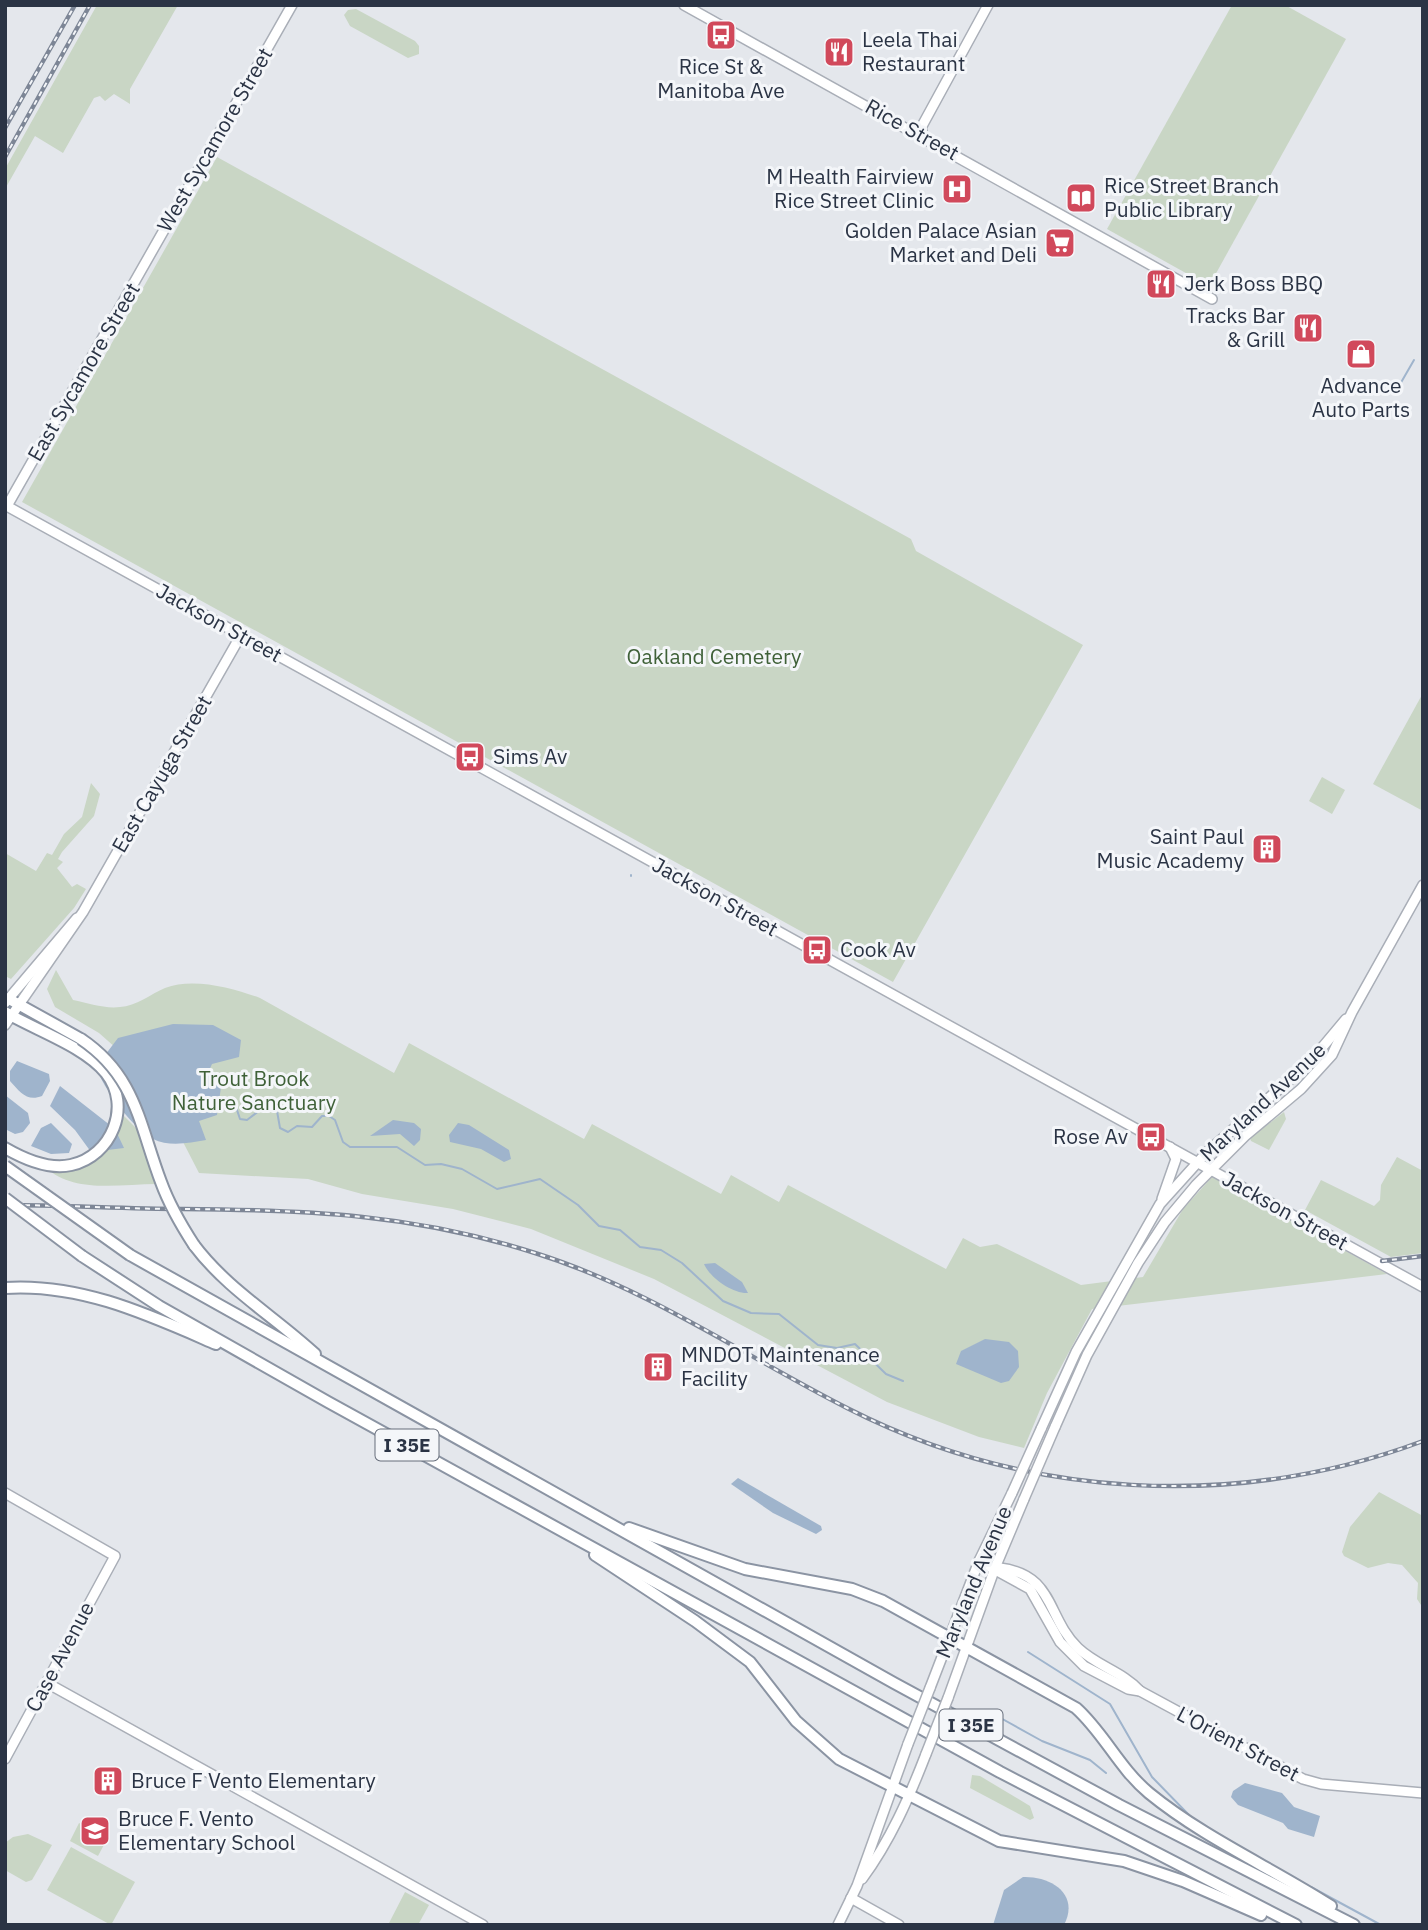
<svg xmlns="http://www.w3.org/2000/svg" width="1428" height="1930" font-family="'IBM Plex Sans',sans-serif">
	<rect width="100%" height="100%" fill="#e4e7ec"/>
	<g fill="#c9d6c5">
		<polygon points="97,5 178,5 130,89 130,104 114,94 105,101 100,96 94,98 63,153 35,136 5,189 5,169"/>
		<polygon points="1232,5 1285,5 1346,39 1209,286 1107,229"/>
		<polygon points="356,9 415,41 419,46 419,54 408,58 350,26 344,15 348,10"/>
		<polygon points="217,157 911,539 916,551 1083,645 893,982 22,502"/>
		<polygon points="1423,693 1423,811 1373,784"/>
		<polygon points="1322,777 1345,790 1332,814 1309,801"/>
		<polygon points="91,783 100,794 94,816 62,852 58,859 63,862 57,868 72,887 77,884 86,889 74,908 11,979 5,976 5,853 36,871 47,853 52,855 64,834 82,817"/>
		<path d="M56 970 73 1000C88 1003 105 1009 120 1007 136 1006 151 994 165 988 193 977 233 988 260 998L394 1073 409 1043 584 1139 592 1124 721 1194 731 1175 779 1202 788 1185 946 1269 963 1238 980 1247 997 1244 1081 1285 1143 1277 1183 1209 1212 1177 1387 1274 1092 1309 1047 1393 1024 1448 979 1437 887 1402 654 1279 531 1229 453 1209 362 1194 308 1179 199 1173 150 1078 99 1033 55 1007 47 989Z"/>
		<polygon points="1284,1112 1286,1119 1269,1150 1251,1141 1250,1138"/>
		<path d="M124 1116 143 1135 157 1184C119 1184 74 1194 45 1167 91 1158 106 1165 124 1116Z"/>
		<polygon points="1397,1157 1423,1171 1423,1253 1391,1257 1305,1210 1321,1180 1374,1206 1380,1200 1381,1185"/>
		<polygon points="1379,1492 1423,1516 1423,1608 1417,1599 1418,1583 1402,1565 1388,1563 1368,1568 1344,1556 1342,1552 1350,1527"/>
		<polygon points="972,1775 980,1776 1030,1806 1034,1818 1030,1820 970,1788"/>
		<polygon points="79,1823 107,1839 98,1856 70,1841"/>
		<polygon points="28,1834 52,1845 32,1880 26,1882 5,1870 5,1843 13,1837"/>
		<polygon points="71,1847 135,1882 111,1925 47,1890"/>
		<polygon points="405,1892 429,1905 418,1925 388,1925"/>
	</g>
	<g fill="#9fb4cc">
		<path d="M173 1024 213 1025 241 1040 239 1057 212 1064 207 1075 222 1080 217 1115 199 1121 206 1140C189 1143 169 1147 153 1139 133 1129 103 1088 96 1067L118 1038Z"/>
		<path d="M17 1061 49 1074 50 1081 42 1096C27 1102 20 1092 10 1081V1071Z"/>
		<polygon points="60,1086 115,1129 124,1148 91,1152 75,1130 50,1106"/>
		<polygon points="5,1095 28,1113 30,1123 23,1132 15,1134 5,1129"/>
		<polygon points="393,1120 414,1123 421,1129 420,1140 414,1146 400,1134 370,1136"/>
		<polygon points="51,1123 72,1144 69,1153 51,1154 31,1146 41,1128"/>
		<polygon points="458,1123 469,1125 509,1150 511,1159 504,1162 481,1149 450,1142 449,1135"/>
		<path d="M715 1263 742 1282 748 1293C733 1294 710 1278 704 1264Z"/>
		<polygon points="985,1339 1009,1342 1018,1351 1019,1367 1009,1381 1001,1383 956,1364 961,1351"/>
		<polygon points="738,1478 821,1526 822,1530 816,1534 773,1513 731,1484"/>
		<polygon points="1245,1783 1282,1793 1294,1807 1320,1816 1314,1837 1288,1829 1283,1823 1238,1805 1231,1797 1233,1791"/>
		<path d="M1023 1877C1051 1876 1080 1894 1064 1925H993L1004 1890Z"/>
	</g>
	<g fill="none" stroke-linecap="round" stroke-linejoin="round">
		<g stroke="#9fb4cc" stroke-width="2">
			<polyline points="1399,386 1414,360"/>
			<polyline points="631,875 631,876"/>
			<polyline points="218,1105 236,1107 240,1119 247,1120 264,1107 270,1106 277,1111 280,1128 288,1132 297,1126 312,1127 322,1116 329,1116 335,1120 343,1142 350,1147 397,1147 425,1165 441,1164 462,1169 497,1189 540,1179 578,1205 599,1226 620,1230 640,1247 661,1250 682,1263 723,1301 751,1313 779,1314 818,1345 837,1348 855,1344 886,1374 903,1381"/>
			<polyline points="1028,1652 1110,1704 1152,1777 1189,1815"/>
			<polyline points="997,1716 1042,1741 1090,1760 1106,1773"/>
			<polyline points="1311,1887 1381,1925"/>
		</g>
		<g stroke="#a9aeb7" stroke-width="12">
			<g id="secondary">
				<polyline points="684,5 1212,299"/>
				<polyline points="922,136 922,126 988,5"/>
				<polyline points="5,505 1423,1287"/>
				<polyline points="7,506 292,5"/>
				<polyline points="5,1003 77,918"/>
				<polyline points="5,1025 83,912 241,635"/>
				<polyline points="1162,1199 1176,1159 1170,1147"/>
				<polyline points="1055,1427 1087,1355 1138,1263 1165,1222 1196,1185 1245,1136 1301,1089 1332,1055 1352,1012 1423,885"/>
				<polyline points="1041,1429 1076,1352 1160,1204 1207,1152 1310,1062 1346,1019"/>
				<polyline points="5,1493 115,1556 5,1759"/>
				<polyline points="979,1561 1030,1589 1060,1642 1084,1666 1128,1689 1140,1691 1303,1779 1321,1784 1423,1793"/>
				<path d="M1000 1568C1055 1575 1046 1617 1078 1648 1097 1666 1123 1672 1140 1691"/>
				<polyline points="47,1683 483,1925"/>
				<polyline points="930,1688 979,1561 1012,1493"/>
				<polyline points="948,1698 995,1568 1024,1499"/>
				<path d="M862 1879C890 1841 909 1798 926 1754"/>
				<polyline points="851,1898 899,1925"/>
				<polyline points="838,1925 857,1886 908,1744"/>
			</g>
		</g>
		<g stroke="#8b94a3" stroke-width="14">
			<g id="highway">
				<polyline points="9,999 81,1039"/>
				<path d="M5 1012C35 1030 84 1046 106 1073 132 1106 112 1156 71 1165 49 1170 24 1159 5 1148"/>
				<path d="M194 1245C227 1289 275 1317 315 1354"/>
				<polyline points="130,1255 894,1683 1119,1805 1354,1925"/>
				<polyline points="82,1256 159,1306 328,1402 1000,1772 1296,1925"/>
				<path d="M5 1288C81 1283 149 1315 216 1344"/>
				<path d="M629 1528 745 1569 852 1589 883 1601 1076 1708C1104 1733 1119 1768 1149 1793 1204 1838 1272 1868 1331 1906"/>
				<polyline points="595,1555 695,1621 750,1662 796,1721 839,1759 999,1841 1124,1861 1183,1881 1261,1915"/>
			</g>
		</g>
		<use href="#secondary" stroke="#fff" stroke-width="9"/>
		<use href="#highway" stroke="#fff" stroke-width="10"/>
		<g stroke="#7d8696" stroke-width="4.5">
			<g id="rail">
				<polyline points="5,128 75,5"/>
				<polyline points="5,157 90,5"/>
				<path d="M5 1205C65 1205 124 1209 183 1209 309 1210 413 1214 535 1253 647 1288 743 1355 847 1408 1025 1499 1236 1511 1423 1441"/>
				<polyline points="1382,1261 1423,1256"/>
			</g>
		</g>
		<use href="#rail" stroke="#f4f6f9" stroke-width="2" stroke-dasharray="5" stroke-linecap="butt"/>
		<g stroke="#a9aeb7" stroke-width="12" stroke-linecap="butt">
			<g id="secondary-bridge">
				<polyline points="1012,1493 1041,1429"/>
				<polyline points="1024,1499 1055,1427"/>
				<polyline points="908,1744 930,1688"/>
				<polyline points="926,1754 948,1698"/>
			</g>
		</g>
		<g stroke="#8b94a3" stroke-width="14" stroke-linecap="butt">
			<g id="highway-bridge">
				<path d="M81 1039C136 1076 139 1124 161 1182 169 1204 181 1225 194 1245"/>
				<polyline points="5,1166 130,1255"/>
				<polyline points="5,1198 82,1256"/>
			</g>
		</g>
		<use href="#secondary-bridge" stroke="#fff" stroke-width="9"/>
		<use href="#highway-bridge" stroke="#fff" stroke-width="10"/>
	</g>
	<defs>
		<g id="bus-square" transform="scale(1.575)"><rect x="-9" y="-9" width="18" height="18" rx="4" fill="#d1495b" stroke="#f4f6f9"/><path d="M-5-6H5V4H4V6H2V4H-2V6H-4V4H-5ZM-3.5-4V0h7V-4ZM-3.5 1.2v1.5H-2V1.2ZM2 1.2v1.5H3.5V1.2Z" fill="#fff"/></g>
		<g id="restaurant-square" transform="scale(1.575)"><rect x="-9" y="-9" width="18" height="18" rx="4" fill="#d1495b" stroke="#f4f6f9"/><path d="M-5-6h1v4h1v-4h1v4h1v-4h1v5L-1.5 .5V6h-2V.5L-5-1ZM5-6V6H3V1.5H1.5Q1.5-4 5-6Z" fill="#fff"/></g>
		<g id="hospital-square" transform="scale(1.575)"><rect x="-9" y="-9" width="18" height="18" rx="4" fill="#d1495b" stroke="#f4f6f9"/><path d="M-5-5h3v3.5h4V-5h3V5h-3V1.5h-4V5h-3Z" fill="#fff"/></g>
		<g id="library-square" transform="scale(1.575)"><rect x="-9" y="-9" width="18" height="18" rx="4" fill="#d1495b" stroke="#f4f6f9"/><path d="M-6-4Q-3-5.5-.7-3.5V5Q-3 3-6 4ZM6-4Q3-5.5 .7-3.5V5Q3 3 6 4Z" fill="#fff"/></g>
		<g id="supermarket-square" transform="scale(1.575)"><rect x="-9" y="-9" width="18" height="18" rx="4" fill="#d1495b" stroke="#f4f6f9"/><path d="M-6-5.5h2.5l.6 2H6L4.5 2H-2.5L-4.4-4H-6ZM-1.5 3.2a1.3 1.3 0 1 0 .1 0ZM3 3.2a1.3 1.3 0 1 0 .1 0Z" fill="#fff"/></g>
		<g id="shop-square" transform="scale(1.575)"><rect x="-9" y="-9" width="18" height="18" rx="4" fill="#d1495b" stroke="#f4f6f9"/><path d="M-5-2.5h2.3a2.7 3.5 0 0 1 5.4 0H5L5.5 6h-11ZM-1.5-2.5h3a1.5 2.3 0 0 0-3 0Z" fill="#fff"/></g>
		<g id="building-square" transform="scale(1.575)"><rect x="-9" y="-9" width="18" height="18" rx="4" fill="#d1495b" stroke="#f4f6f9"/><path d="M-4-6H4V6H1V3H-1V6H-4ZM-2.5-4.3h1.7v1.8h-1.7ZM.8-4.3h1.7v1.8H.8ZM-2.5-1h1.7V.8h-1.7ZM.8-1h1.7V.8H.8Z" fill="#fff"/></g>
		<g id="school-square" transform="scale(1.575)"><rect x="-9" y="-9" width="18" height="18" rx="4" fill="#d1495b" stroke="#f4f6f9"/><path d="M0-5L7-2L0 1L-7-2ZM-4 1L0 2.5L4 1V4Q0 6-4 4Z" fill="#fff"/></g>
	</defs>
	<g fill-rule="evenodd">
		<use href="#bus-square" x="721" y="35"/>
		<use href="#restaurant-square" x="839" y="52"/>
		<use href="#hospital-square" x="957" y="189"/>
		<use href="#library-square" x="1081" y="198"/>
		<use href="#supermarket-square" x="1060" y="243"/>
		<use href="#restaurant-square" x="1161" y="284"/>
		<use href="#restaurant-square" x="1308" y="328"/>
		<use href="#shop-square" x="1361" y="354"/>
		<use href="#bus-square" x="470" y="757"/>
		<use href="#building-square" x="1267" y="849"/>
		<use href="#bus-square" x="817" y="950"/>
		<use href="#bus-square" x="1151" y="1137"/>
		<use href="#building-square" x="658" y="1367"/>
		<use href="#building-square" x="108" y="1781"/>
		<use href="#school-square" x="95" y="1831"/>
	</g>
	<g text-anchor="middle" stroke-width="6" stroke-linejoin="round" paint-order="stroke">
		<g fill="#f4f6f9" stroke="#676e7b" stroke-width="2">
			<rect x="375.5" y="1429.5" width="63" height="31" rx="5"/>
			<rect x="939.5" y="1709.5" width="63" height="31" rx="5"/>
		</g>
		<g font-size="19" font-weight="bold" fill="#2b3445">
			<text x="407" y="1452">I 35E</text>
			<text x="971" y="1732">I 35E</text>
		</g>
		<g font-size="21" fill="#2b3445" stroke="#f4f6f9" text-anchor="start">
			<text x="862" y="47">Leela Thai<tspan x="862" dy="24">Restaurant</tspan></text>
			<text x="721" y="74" text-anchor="middle">Rice St &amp;<tspan x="721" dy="24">Manitoba Ave</tspan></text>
			<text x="934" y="184" text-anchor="end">M Health Fairview<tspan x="934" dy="24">Rice Street Clinic</tspan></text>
			<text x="1104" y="193">Rice Street Branch<tspan x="1104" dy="24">Public Library</tspan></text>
			<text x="1037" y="238" text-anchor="end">Golden Palace Asian<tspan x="1037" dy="24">Market and Deli</tspan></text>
			<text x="1184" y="291">Jerk Boss BBQ</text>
			<text x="1285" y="323" text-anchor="end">Tracks Bar<tspan x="1285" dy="24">&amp; Grill</tspan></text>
			<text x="1361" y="393" text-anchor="middle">Advance<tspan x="1361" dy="24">Auto Parts</tspan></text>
			<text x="493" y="764">Sims Av</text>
			<text x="1244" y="844" text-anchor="end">Saint Paul<tspan x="1244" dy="24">Music Academy</tspan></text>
			<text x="840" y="957">Cook Av</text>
			<text x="1128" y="1144" text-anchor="end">Rose Av</text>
			<text x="681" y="1362">MNDOT Maintenance<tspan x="681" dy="24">Facility</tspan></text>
			<text x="131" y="1788">Bruce F Vento Elementary</text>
			<text x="118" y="1826">Bruce F. Vento<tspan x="118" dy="24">Elementary School</tspan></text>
		</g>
		<g font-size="21" fill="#2b3445" stroke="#f4f6f9">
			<text transform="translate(912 130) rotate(29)" y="7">Rice Street</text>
			<text transform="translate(215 140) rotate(-60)" y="7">West Sycamore Street</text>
			<text transform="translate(84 372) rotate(-60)" y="7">East Sycamore Street</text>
			<text transform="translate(219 623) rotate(29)" y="7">Jackson Street</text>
			<text transform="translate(162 774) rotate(-60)" y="7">East Cayuga Street</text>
			<text transform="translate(715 897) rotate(29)" y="7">Jackson Street</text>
			<text transform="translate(1263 1102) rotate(-43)" y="7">Maryland Avenue</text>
			<text transform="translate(1285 1211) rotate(29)" y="7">Jackson Street</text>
			<text transform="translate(974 1582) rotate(-67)" y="7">Maryland Avenue</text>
			<text transform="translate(60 1657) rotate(-62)" y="7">Case Avenue</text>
			<text transform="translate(1238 1744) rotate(28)" y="7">L'Orient Street</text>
		</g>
		<g font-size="21" fill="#3f6138" stroke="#f4f6f9">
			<text x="714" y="664">Oakland Cemetery</text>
			<text x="254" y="1086">Trout Brook<tspan x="254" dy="24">Nature Sanctuary</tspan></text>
		</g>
	</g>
	<rect width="1428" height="1930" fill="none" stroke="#2b3445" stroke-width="14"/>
</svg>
